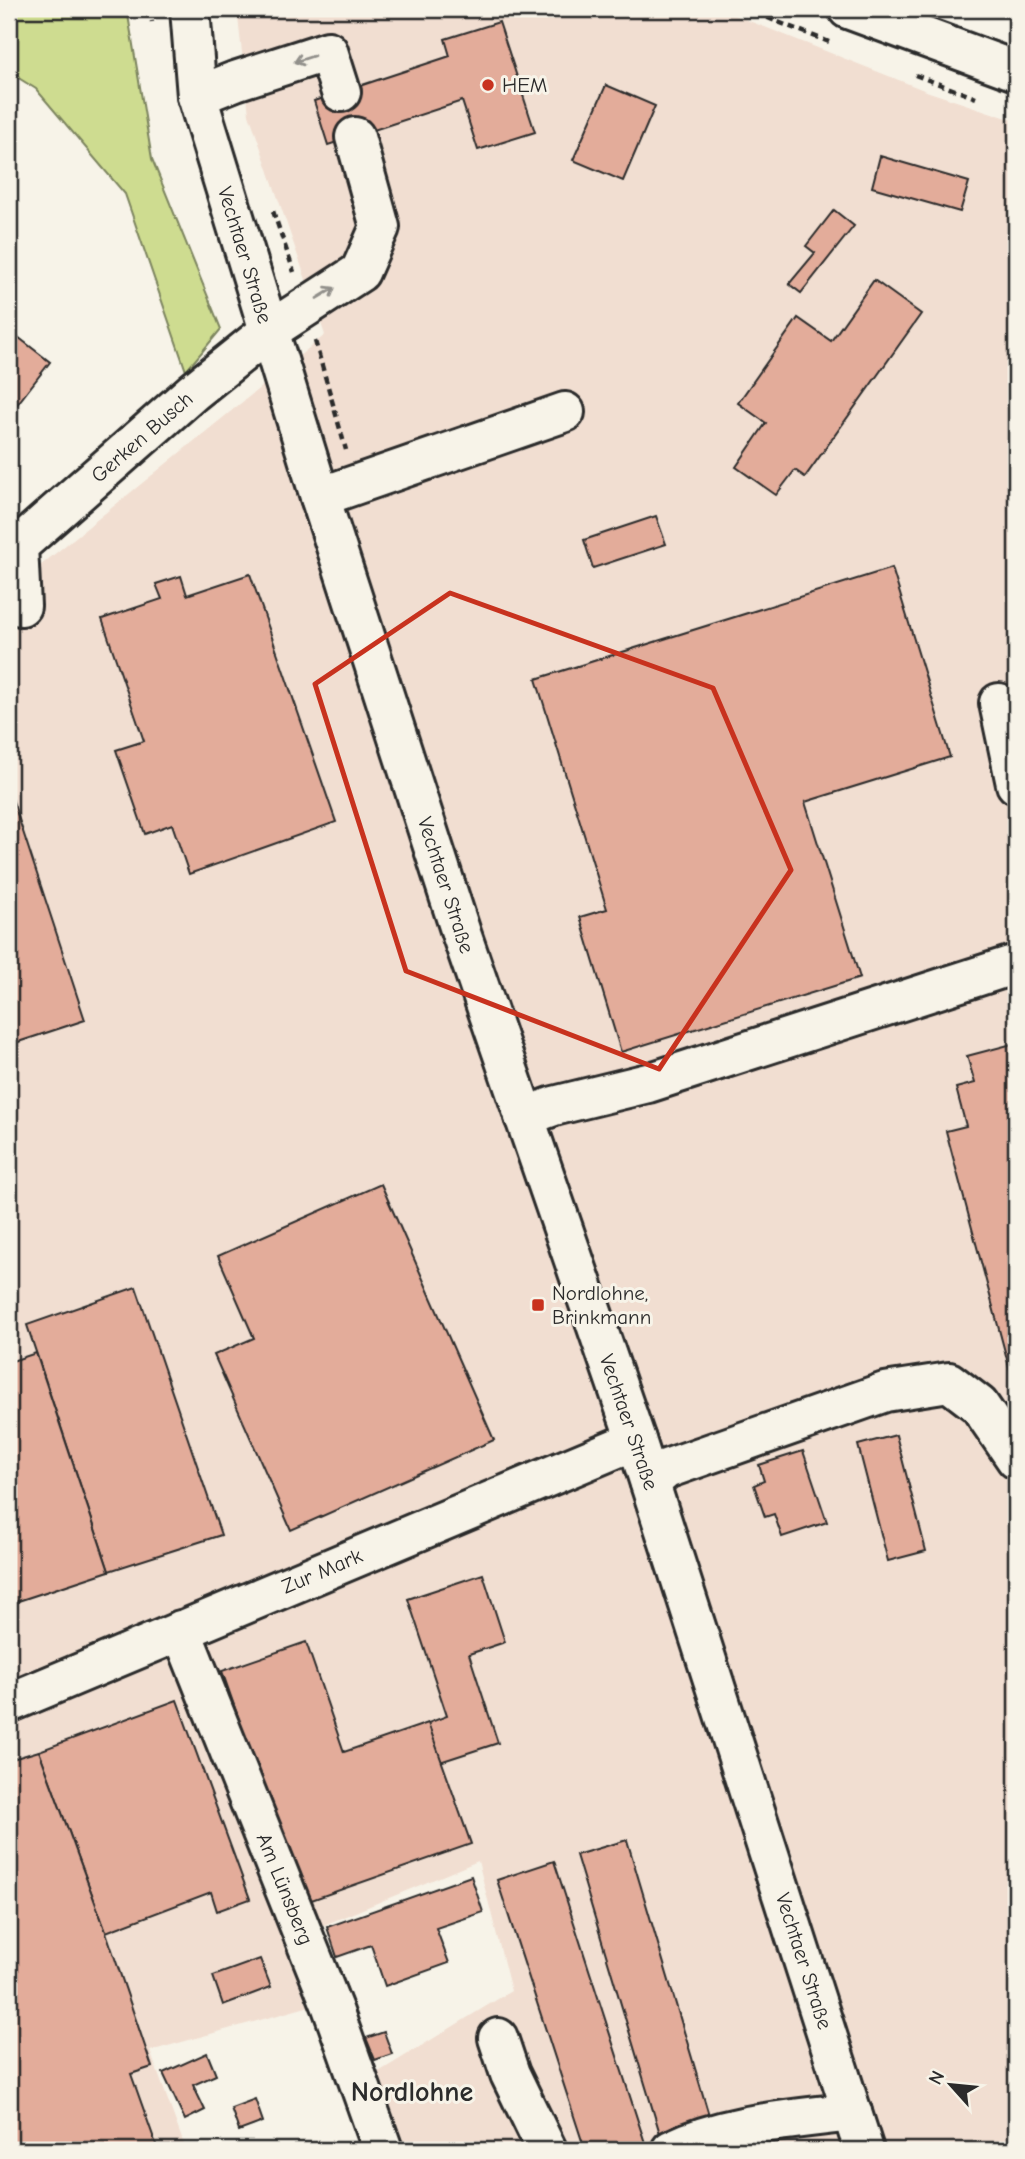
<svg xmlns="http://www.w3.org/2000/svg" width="1025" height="2159" font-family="'Comic Neue',sans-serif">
	<rect width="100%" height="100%" fill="#f7f3e8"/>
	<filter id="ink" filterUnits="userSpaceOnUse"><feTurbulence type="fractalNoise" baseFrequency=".0143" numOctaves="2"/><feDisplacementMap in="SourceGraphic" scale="14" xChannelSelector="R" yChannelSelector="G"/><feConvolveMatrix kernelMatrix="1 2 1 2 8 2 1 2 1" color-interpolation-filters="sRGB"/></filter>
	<g filter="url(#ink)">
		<polygon fill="#f1ded1" points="237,9 719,9 929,92 1016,121 1016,2150 397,2150 372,2076 511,1991 478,1861 317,1928 342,1997 150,2051 186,2150 9,2150 9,591 325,335 249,114"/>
		<polygon fill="#cedc90" stroke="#7c845e" stroke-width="2" points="9,9 127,9 152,159 221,329 186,371 125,194 36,89 9,72"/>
		<g fill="#e3ac9a" stroke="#2b2b2b" stroke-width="2">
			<polygon points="499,22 535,132 478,150 462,101 328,145 314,101 450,56 445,39"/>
			<polygon points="606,85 655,106 623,181 573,160"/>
			<polygon points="880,156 969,182 960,212 872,187"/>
			<polygon points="834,210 854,226 801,293 789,284 815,253 806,246"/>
			<polygon points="874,280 921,314 805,477 795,470 776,495 736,467 766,423 738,403 798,318 831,341"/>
			<polygon points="9,330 50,362 12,411 9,408"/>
			<polygon points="656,516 666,544 593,568 584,540"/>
			<polygon points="892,568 950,757 805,802 860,978 621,1052 580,917 607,909 536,679"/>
			<polygon points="250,574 336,822 189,874 172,824 145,834 116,750 144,741 102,619 162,599 156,584 181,576 187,595"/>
			<polygon points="9,789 85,1020 9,1045"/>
			<polygon points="1016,1043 1016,1393 946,1131 966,1126 956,1088 975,1083 967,1056"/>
			<polygon points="381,1184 494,1440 291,1530 214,1355 254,1338 218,1256"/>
			<polygon points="136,1287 221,1535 109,1571 27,1325"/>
			<polygon points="36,1353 109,1571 9,1604 9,1362"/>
			<polygon points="896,1435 926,1551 888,1561 858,1445"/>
			<polygon points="803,1451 827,1522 782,1537 774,1514 765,1517 754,1485 764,1481 759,1465"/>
			<polygon points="483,1574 505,1642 469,1654 498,1743 440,1762 428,1723 447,1716 408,1599"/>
			<polygon points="306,1642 344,1752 428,1723 471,1844 303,1903 222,1671"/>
			<polygon points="177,1700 250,1899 217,1911 211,1892 106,1932 39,1751"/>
			<polygon points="39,1751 106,1932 152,2067 131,2074 158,2150 9,2150 9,1760"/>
			<polygon points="627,1840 711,2122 661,2137 576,1855"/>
			<polygon points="554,1861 646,2146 633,2150 585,2150 497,1880"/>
			<polygon points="471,1876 483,1912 436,1928 449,1963 385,1986 371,1945 337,1957 327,1927"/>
			<polygon points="260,1959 271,1987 223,2005 213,1976"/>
			<polygon points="384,2032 392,2054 375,2060 366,2038"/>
			<polygon points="207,2053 216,2075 193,2085 205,2110 185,2120 163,2073"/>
			<polygon points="255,2099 263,2122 239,2131 231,2108"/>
		</g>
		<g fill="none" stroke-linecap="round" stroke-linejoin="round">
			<g stroke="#2b2b2b" stroke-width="44">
				<g id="minor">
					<polyline points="197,96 235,81 328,51 341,92"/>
					<polyline points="320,497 565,412"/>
					<polyline points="21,606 18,546 193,392 269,331 360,272 380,227 355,137"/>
					<polyline points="999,703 1016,784"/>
					<polyline points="524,1117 554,1106 648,1083 1016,964"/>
					<polyline points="650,1483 666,1469 885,1392 949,1382 979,1405 1016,1459"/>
					<polyline points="181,1630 332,2007 383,2150"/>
					<polyline points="9,1703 636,1440"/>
					<polyline points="498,2038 510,2074 547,2150"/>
					<path d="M671 2150C726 2123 791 2120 852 2112"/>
				</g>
			</g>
			<g stroke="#2b2b2b" stroke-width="44">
				<g id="major">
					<polyline points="190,9 197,96 320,497 462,936 636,1440 864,2150"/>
					<polyline points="848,9 1016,71"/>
				</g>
			</g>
			<g stroke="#2b2b2b" stroke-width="4.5" stroke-dasharray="7 5" stroke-linecap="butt">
				<polyline points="150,9 152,22"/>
				<polyline points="745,9 829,42"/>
				<polyline points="915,75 976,98"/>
				<polyline points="273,211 294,272"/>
				<polyline points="315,341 346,450"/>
			</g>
			<use href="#minor" stroke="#f7f3e8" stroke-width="38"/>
			<use href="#major" stroke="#f7f3e8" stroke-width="38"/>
		</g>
		<defs><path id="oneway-shaft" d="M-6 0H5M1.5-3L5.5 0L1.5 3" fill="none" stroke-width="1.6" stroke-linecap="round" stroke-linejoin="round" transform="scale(1.75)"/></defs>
		<g stroke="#918f8a">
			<use href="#oneway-shaft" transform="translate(304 59) rotate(162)"/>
			<use href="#oneway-shaft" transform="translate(326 293) rotate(-31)"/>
		</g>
	</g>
	<path fill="none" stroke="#c8321e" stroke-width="5" stroke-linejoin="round" d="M450 593 713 688 791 870 659 1069 406 971 315 684Z"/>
	<g fill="#c8321e" stroke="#f7f3e8" stroke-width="2.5">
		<circle cx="488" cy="85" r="7"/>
		<rect x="531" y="1298" width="14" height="14" rx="3.5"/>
	</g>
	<g text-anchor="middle" stroke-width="6" stroke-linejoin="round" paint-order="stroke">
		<g font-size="21" fill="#2b2b2b" stroke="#f7f3e8" text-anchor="start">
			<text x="502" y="92">HEM</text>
			<text x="552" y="1300">Nordlohne,<tspan x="552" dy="24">Brinkmann</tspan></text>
		</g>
		<g font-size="21" fill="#2b2b2b" stroke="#f7f3e8">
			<text transform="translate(245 255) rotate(73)" y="7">Vechtaer Straße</text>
			<text transform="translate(142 437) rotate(-41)" y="7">Gerken Busch</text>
			<text transform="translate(446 885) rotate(72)" y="7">Vechtaer Straße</text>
			<text transform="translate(629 1422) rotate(71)" y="7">Vechtaer Straße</text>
			<text transform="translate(322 1571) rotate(-23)" y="7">Zur Mark</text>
			<text transform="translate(285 1889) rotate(68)" y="7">Am Lünsberg</text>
			<text transform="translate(804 1961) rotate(72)" y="7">Vechtaer Straße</text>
		</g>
		<g font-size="28" font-weight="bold" fill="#2b2b2b" stroke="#f7f3e8">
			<text x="412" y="2101">Nordlohne</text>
		</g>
	</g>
	<rect width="1025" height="2159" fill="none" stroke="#f7f3e8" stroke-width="35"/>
	<rect x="18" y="18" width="990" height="2124" fill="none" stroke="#2b2b2b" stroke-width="2.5" filter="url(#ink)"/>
	<g transform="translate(951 2085) rotate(297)" stroke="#f7f3e8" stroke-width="5" paint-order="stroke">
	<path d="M0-5L12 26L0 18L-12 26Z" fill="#2b2b2b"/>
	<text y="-10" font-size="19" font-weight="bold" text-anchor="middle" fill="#2b2b2b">N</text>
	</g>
</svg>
